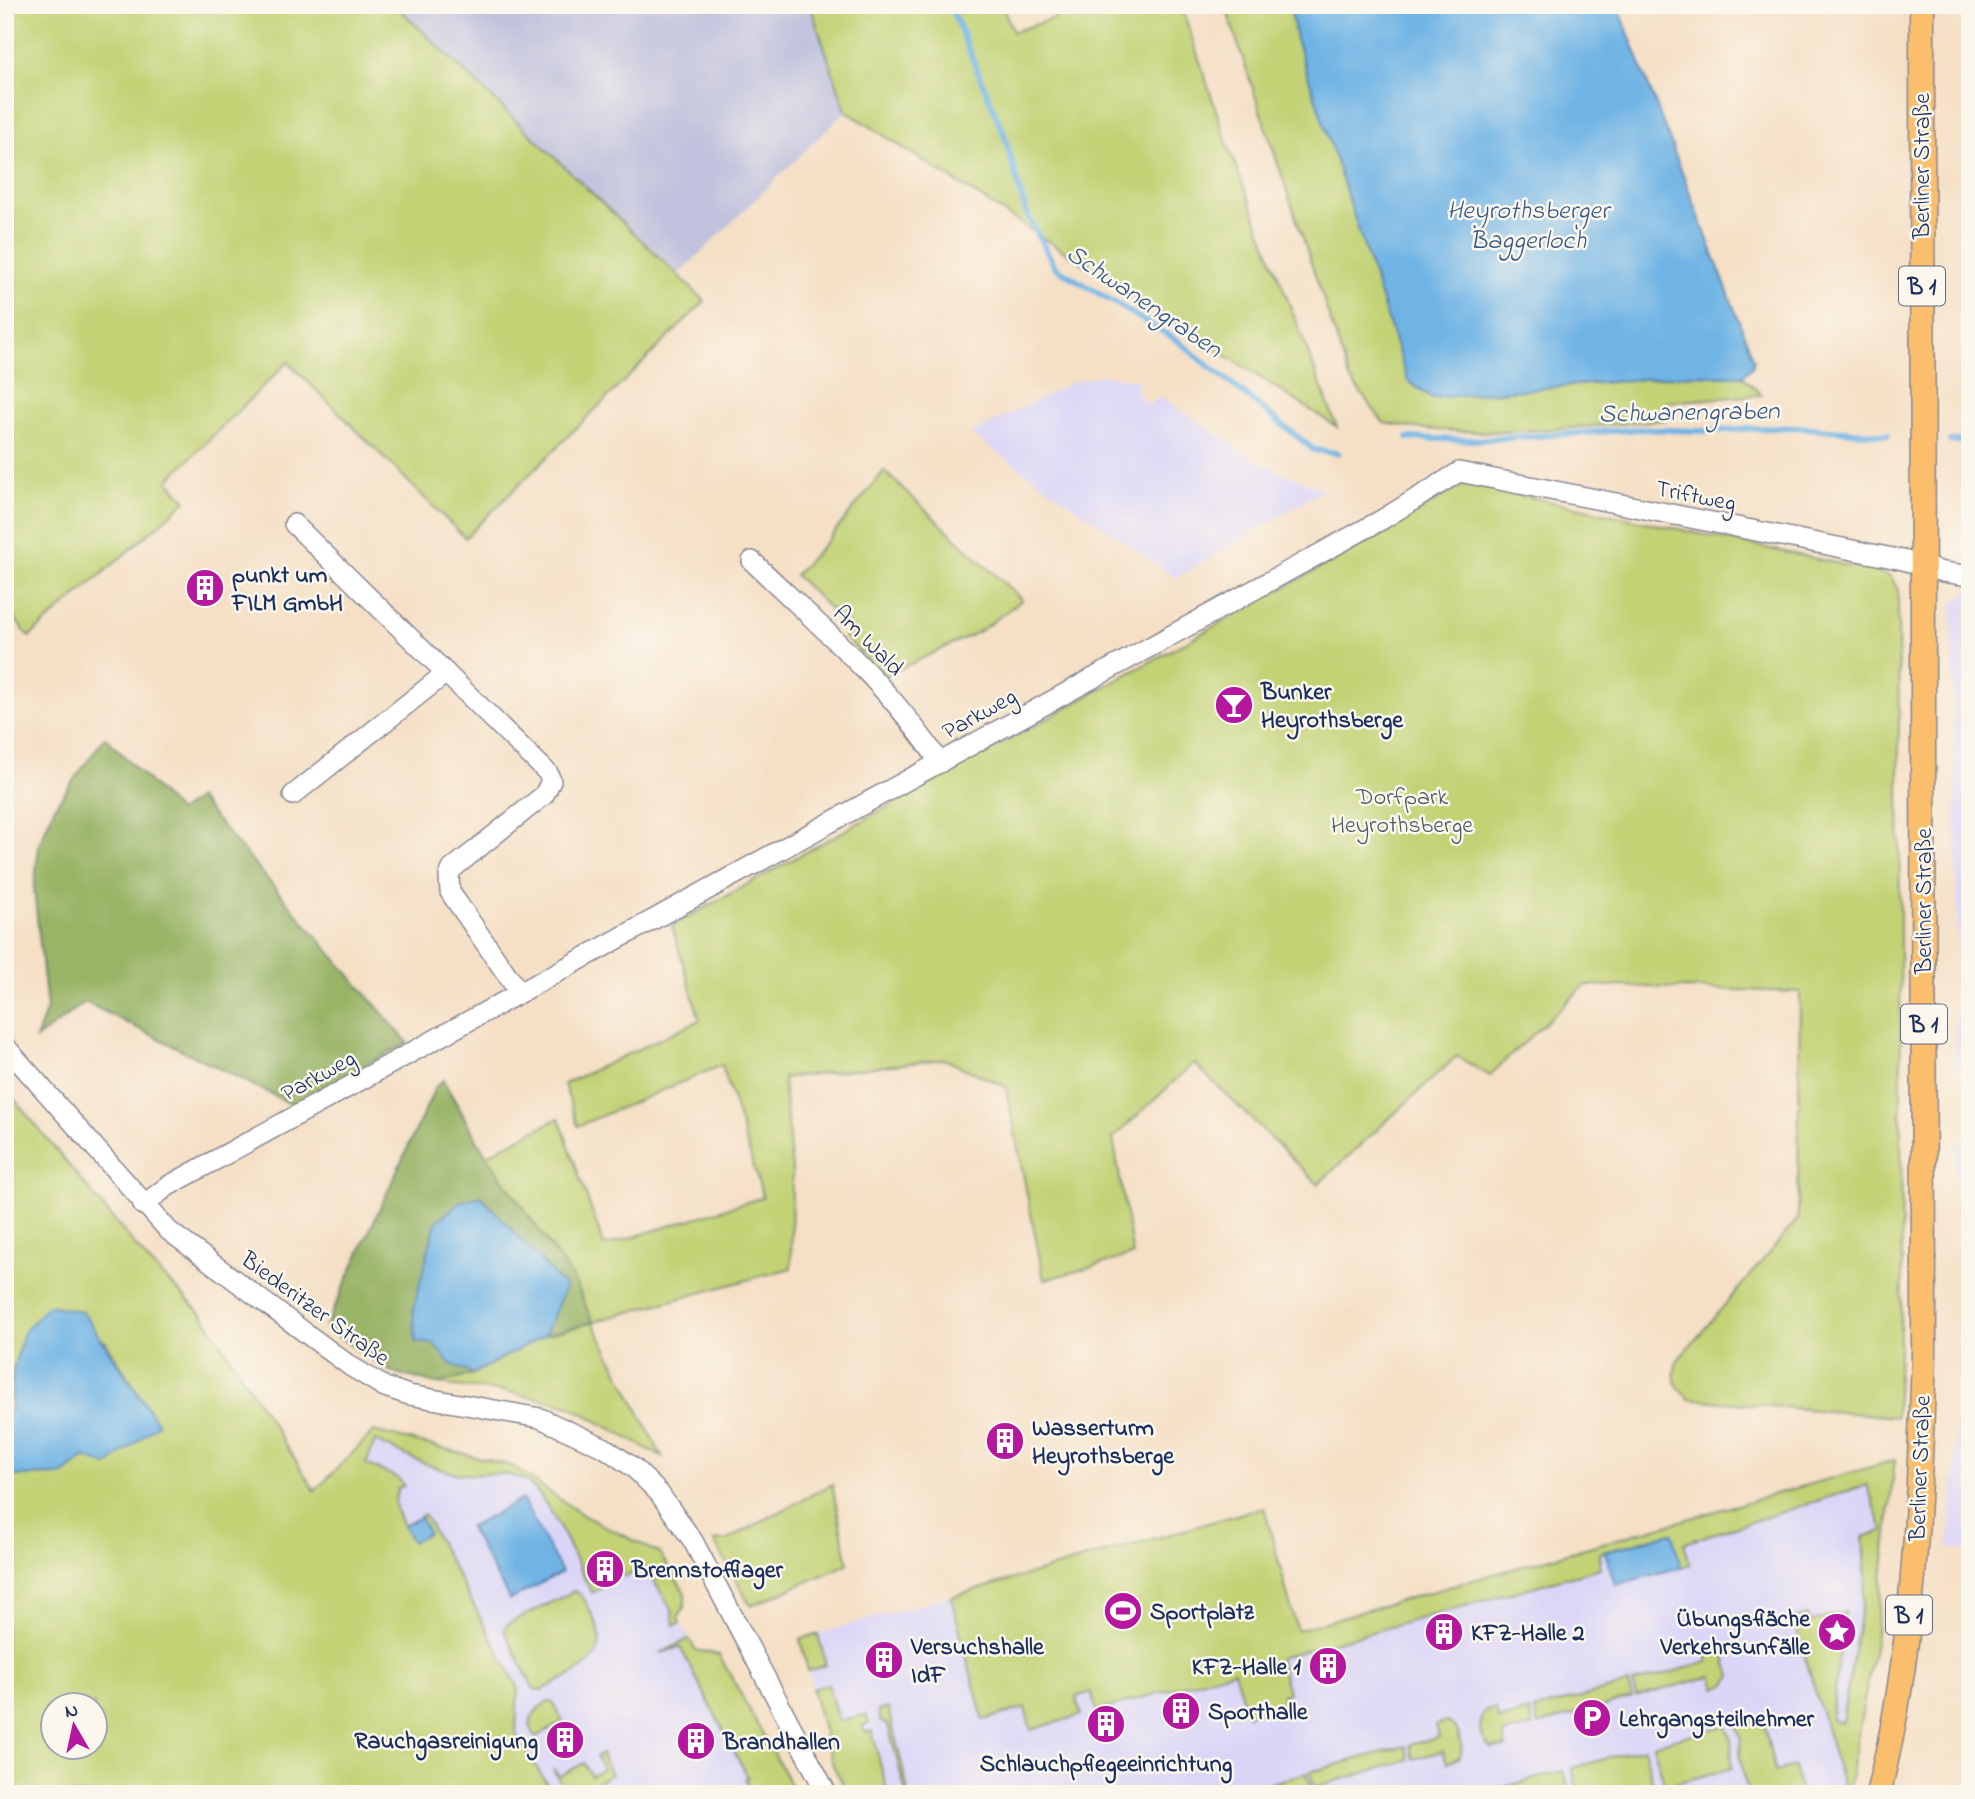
<svg xmlns="http://www.w3.org/2000/svg" width="1975" height="1799" font-family="'Indie Flower',sans-serif">
	<rect width="100%" height="100%" fill="#fbf7ec"/>
	<filter id="ink" filterUnits="userSpaceOnUse"><feTurbulence type="fractalNoise" baseFrequency=".0143" numOctaves="2"/><feDisplacementMap in="SourceGraphic" scale="14" xChannelSelector="R" yChannelSelector="G"/><feConvolveMatrix kernelMatrix="1 2 1 2 8 2 1 2 1" color-interpolation-filters="sRGB"/></filter>
	<filter id="wash" filterUnits="userSpaceOnUse"><feTurbulence type="fractalNoise" baseFrequency=".00686" numOctaves="4" result="noise"/><feDisplacementMap in="SourceGraphic" scale="28" xChannelSelector="R" yChannelSelector="G"/><feGaussianBlur stdDeviation="1.57" result="paint"/><feColorMatrix in="noise" values="0 0 0 0 0 0 0 0 0 0 0 0 0 0 0 0 0 1.4 0 .05"/><feComposite in="paint" operator="in"/></filter>
	<g filter="url(#wash)">
		<rect width="100%" height="100%" fill="#f5dfc5"/>
		<g fill="#dbd6f7">
			<polygon points="1963,5 1970,5 1970,92 1967,92 1965,76"/>
			<polygon points="1103,375 1139,381 1135,391 1148,404 1162,397 1258,462 1323,490 1176,578 971,434 1075,381"/>
			<polygon points="1970,592 1970,1055 1954,1070 1958,960 1952,603"/>
			<polygon points="1956,1142 1970,1148 1970,1214 1956,1213"/>
			<polygon points="1963,1254 1970,1255 1970,1551 1949,1548 1955,1463"/>
			<polygon points="374,1431 512,1466 584,1516 659,1553 685,1593 685,1605 678,1618 689,1639 696,1650 719,1655 796,1794 542,1794 316,1492"/>
			<polygon points="1895,1460 1875,1642 1847,1794 848,1794 832,1763 800,1639 1264,1507 1297,1630"/>
		</g>
		<polygon fill="#c1c2dd" points="395,5 810,5 846,111 679,274"/>
		<g fill="#c2d274" stroke="#6e8069" stroke-width="2" fill-rule="evenodd">
			<polygon points="5,5 395,5 705,301 465,538 288,362 168,480 186,501 29,637 5,606"/>
			<polygon points="810,5 1002,5 1013,32 1093,5 1181,5 1227,143 1337,427 846,111"/>
			<path d="M1225 5H1290L1296 39 1408 380 1432 398 1687 375 1742 376 1762 395 1666 402V420C1572 427 1478 441 1384 423L1350 379Z"/>
			<polygon points="884,471 1022,600 980,631 885,676 844,637 851,629 795,575 828,540"/>
			<path d="M1464 483 1882 573 1891 577 1898 590 1902 1285 1896 1417 1689 1399C1676 1388 1671 1378 1677 1361L1798 1219 1800 992 1585 985 1489 1076 1457 1056 1318 1184 1194 1063 1113 1138 1133 1255 1044 1280 1006 1087 944 1059 783 1078 792 1170 791 1268 593 1322 662 1457 570 1406 509 1392 436 1384 473 1374 545 1335 593 1322 574 1280 486 1155 559 1118 604 1246 763 1197 722 1065 578 1126 564 1084 700 1020 672 926 1390 529Z"/>
			<path d="M5 1088 147 1260 203 1315 315 1491 374 1431 512 1466 584 1516 659 1553 685 1593V1605L678 1617 680 1623 674 1626 672 1610 645 1567 625 1577 620 1569 598 1581 601 1588 592 1593C576 1564 555 1511 534 1488 512 1465 481 1478 456 1473 429 1468 400 1452 375 1441L366 1464 398 1478 404 1486 399 1487C388 1507 403 1524 412 1541L428 1533 420 1517 424 1514 518 1687 516 1734 553 1794H5V1463L13 1476 62 1475 85 1457 158 1424 105 1341 13 1370 11 1409 5 1419ZM52 1704H94V1746H52Z"/>
			<polygon points="1895,1460 1875,1642 1847,1794 1828,1794 1844,1789 1794,1619 1807,1615 1810,1622 1845,1612 1831,1720 1842,1722 1866,1580 1863,1537 1883,1531 1867,1485 1684,1543 1690,1564 1681,1567 1671,1533 1599,1553 1600,1568 1279,1658 1288,1693 1282,1695 1284,1704 1247,1715 1234,1671 1097,1711 1091,1692 1076,1697 1081,1715 1031,1730 1025,1708 983,1720 951,1597 1264,1507 1297,1630"/>
			<polygon points="832,1484 848,1564 751,1606 714,1541 727,1540"/>
			<path d="M574 1591C584 1594 588 1607 593 1617 617 1661 573 1673 542 1690L534 1689 504 1630 508 1624Z"/>
			<polygon points="818,1634 826,1665 808,1671 800,1639"/>
			<polygon points="689,1639 696,1650 719,1655 796,1794 753,1794 745,1780 748,1778 680,1647 661,1653"/>
			<polygon points="1713,1648 1724,1654 1731,1676 1726,1684 1716,1688 1712,1676 1636,1697 1632,1683 1708,1662 1705,1650"/>
			<polygon points="828,1684 838,1721 866,1715 869,1723 862,1726 865,1732 872,1731 888,1794 848,1794 832,1763 812,1689"/>
			<polygon points="1628,1684 1632,1698 1538,1725 1534,1710"/>
			<path d="M548 1702 553 1703 563 1721 536 1737C523 1725 535 1708 548 1702Z"/>
			<polygon points="888,1708 909,1794 906,1794 888,1725 880,1721 878,1711"/>
			<path d="M1495 1708 1499 1720 1529 1711 1533 1726 1503 1734 1506 1747 1491 1748C1481 1740 1477 1723 1484 1712Z"/>
			<polygon points="1759,1716 1763,1720 1775,1772 1794,1767 1801,1794 1748,1794 1740,1757 1741,1738 1735,1723"/>
			<path d="M1447 1722C1459 1727 1464 1744 1460 1757L1447 1763 1443 1751 1413 1759 1409 1745 1439 1737 1436 1725Z"/>
			<polygon points="1726,1725 1731,1740 1732,1768 1665,1786 1653,1745"/>
			<polygon points="1405,1746 1409,1760 1314,1787 1310,1772"/>
			<polygon points="1644,1748 1654,1789 1638,1794 1578,1794 1572,1768"/>
			<polygon points="601,1754 611,1774 598,1782 603,1794 566,1794 553,1769 560,1776 584,1763 591,1776 603,1769 596,1756"/>
			<polygon points="1563,1771 1570,1794 1490,1794 1489,1791"/>
			<polygon points="1307,1773 1311,1788 1290,1794 1233,1794"/>
		</g>
		<g fill="#99b466" stroke="#5a7262" stroke-width="2">
			<polygon points="105,737 179,812 198,798 408,1043 291,1104 85,1002 36,1039 47,1008 34,890 39,845 55,806"/>
			<polygon points="443,1080 486,1155 574,1280 593,1322 545,1335 565,1287 481,1196 436,1222 425,1264 434,1344 449,1363 473,1374 436,1384 392,1372 325,1328 435,1088"/>
		</g>
		<g fill="#6fb4e5" stroke="#4572a2" stroke-width="2">
			<polygon points="1290,5 1621,5 1620,11 1754,360 1752,367 1742,376 1687,375 1432,398 1408,381 1296,39"/>
			<polygon points="481,1196 565,1287 545,1335 473,1374 449,1363 434,1344 416,1342 413,1309 436,1222 462,1201"/>
			<polygon points="48,1305 83,1312 158,1424 107,1466 85,1457 62,1475 13,1476 5,1463 5,1419 11,1409 13,1370 24,1332"/>
			<polygon points="522,1499 562,1572 510,1600 469,1528"/>
			<polygon points="420,1517 428,1533 412,1542 403,1526"/>
			<polygon points="1672,1533 1681,1567 1615,1585 1605,1552"/>
		</g>
		<g fill="none" stroke-linecap="round" stroke-linejoin="round">
			<g stroke="#6fb4e5" stroke-width="6">
				<polyline points="950,5 1004,134 1025,210 1055,267 1178,341 1314,450 1338,453"/>
				<polyline points="1408,438 1473,440 1641,429 1698,431 1797,427 1888,435"/>
				<polyline points="1950,441 1970,442"/>
			</g>
		</g>
	</g>
	<g filter="url(#ink)">
		<g fill="none" stroke-linecap="round" stroke-linejoin="round">
			<g stroke="#888792" stroke-width="22">
				<g id="minor">
					<polyline points="294,524 548,773 551,781 544,795 452,869 449,876 450,892 519,992"/>
					<path d="M752 561C819 625 889 685 940 763"/>
					<polyline points="293,795 446,673"/>
					<polyline points="5,1046 169,1231 350,1366 385,1387 409,1395 540,1418 605,1448 634,1468 659,1493 693,1541 827,1794"/>
					<polyline points="143,1205 168,1186 1383,519 1459,472 1903,560 1943,572 1970,576"/>
				</g>
			</g>
			<g stroke="#888792" stroke-width="27">
				<path id="major" d="M1878 1794C1915 1650 1919 1502 1924 1355L1922 5"/>
			</g>
			<use href="#minor" stroke="#fff" stroke-width="19"/>
			<use href="#major" stroke="#fabe6d" stroke-width="24"/>
		</g>
	</g>
	<defs>
		<g id="building-disc" transform="scale(2.0125)"><circle r="9.5" fill="#b5179e" stroke="#fbf7ec"/><path d="M-4-6H4V6H1V3H-1V6H-4ZM-2.5-4.3h1.7v1.8h-1.7ZM.8-4.3h1.7v1.8H.8ZM-2.5-1h1.7V.8h-1.7ZM.8-1h1.7V.8H.8Z" fill="#fff"/></g>
		<g id="bar-disc" transform="scale(2.0125)"><circle r="9.5" fill="#b5179e" stroke="#fbf7ec"/><path d="M-6-5H6L.8 .8V4.5H3.5V6h-7V4.5H-.8V.8Z" fill="#fff"/></g>
		<g id="stadium-disc" transform="scale(2.0125)"><circle r="9.5" fill="#b5179e" stroke="#fbf7ec"/><path d="M0-5a6.5 5 0 1 0 0 10a6.5 5 0 1 0 0-10ZM-3.5-1.8h7v3.6h-7Z" fill="#fff"/></g>
		<g id="sight-disc" transform="scale(2.0125)"><circle r="9.5" fill="#b5179e" stroke="#fbf7ec"/><path d="M0-6L1.8-2.2L6-1.7L2.9 1.2L3.7 5.4L0 3.3L-3.7 5.4L-2.9 1.2L-6-1.7L-1.8-2.2Z" fill="#fff"/></g>
		<g id="parking-disc" transform="scale(2.0125)"><circle r="9.5" fill="#b5179e" stroke="#fbf7ec"/><path d="M-3.5-5.5H1a3.5 3.5 0 0 1 0 7H-1V5.5H-3.5ZM-1-3.4V-.6H.8a1.4 1.4 0 0 0 0-2.8Z" fill="#fff"/></g>
	</defs>
	<g fill-rule="evenodd">
		<use href="#building-disc" x="205" y="588"/>
		<use href="#bar-disc" x="1234" y="705"/>
		<use href="#building-disc" x="1005" y="1441"/>
		<use href="#building-disc" x="605" y="1569"/>
		<use href="#stadium-disc" x="1123" y="1611"/>
		<use href="#building-disc" x="1444" y="1632"/>
		<use href="#sight-disc" x="1837" y="1632"/>
		<use href="#building-disc" x="884" y="1660"/>
		<use href="#building-disc" x="1328" y="1666"/>
		<use href="#building-disc" x="1181" y="1711"/>
		<use href="#parking-disc" x="1592" y="1718"/>
		<use href="#building-disc" x="1106" y="1724"/>
		<use href="#building-disc" x="565" y="1740"/>
		<use href="#building-disc" x="696" y="1741"/>
	</g>
	<g text-anchor="middle" stroke-width="5" stroke-linejoin="round" paint-order="stroke">
		<g fill="#fbf7ec" stroke="#5e6b89" stroke-width="2">
			<rect x="1899" y="266.5" width="46" height="39" rx="5"/>
			<rect x="1901" y="1004.5" width="46" height="39" rx="5"/>
			<rect x="1886" y="1595.5" width="46" height="39" rx="5"/>
		</g>
		<g font-size="23" font-weight="bold" fill="#1b2f5e">
			<text x="1922" y="294">B 1</text>
			<text x="1924" y="1032">B 1</text>
			<text x="1909" y="1623">B 1</text>
		</g>
		<g font-size="24" fill="#1b2f5e" stroke="#fbf7ec">
			<text transform="translate(1921 166) rotate(-90)" y="8">Berliner Straße</text>
			<text transform="translate(1696 495) rotate(11)" y="8">Triftweg</text>
			<text transform="translate(869 640) rotate(45)" y="8">Am Wald</text>
			<text transform="translate(979 713) rotate(-29)" y="8">Parkweg</text>
			<text transform="translate(1923 901) rotate(-90)" y="8">Berliner Straße</text>
			<text transform="translate(318 1075) rotate(-29)" y="8">Parkweg</text>
			<text transform="translate(316 1308) rotate(36)" y="8">Biederitzer Straße</text>
			<text transform="translate(1919 1468) rotate(-88)" y="8">Berliner Straße</text>
		</g>
		<g font-size="24" font-weight="bold" fill="#1b2f5e" stroke="#fbf7ec" text-anchor="start">
			<text x="232" y="582">punkt um<tspan x="232" dy="28">FILM GmbH</tspan></text>
			<text x="1261" y="699">Bunker<tspan x="1261" dy="28">Heyrothsberge</tspan></text>
			<text x="1032" y="1435">Wasserturm<tspan x="1032" dy="28">Heyrothsberge</tspan></text>
			<text x="632" y="1577">Brennstofflager</text>
			<text x="1150" y="1619">Sportplatz</text>
			<text x="1810" y="1626" text-anchor="end">Übungsfläche<tspan x="1810" dy="28">Verkehrsunfälle</tspan></text>
			<text x="1471" y="1640">KFZ-Halle 2</text>
			<text x="911" y="1654">Versuchshalle<tspan x="911" dy="28">IdF</tspan></text>
			<text x="1301" y="1674" text-anchor="end">KFZ-Halle 1</text>
			<text x="1208" y="1719">Sporthalle</text>
			<text x="1619" y="1726">Lehrgangsteilnehmer</text>
			<text x="538" y="1748" text-anchor="end">Rauchgasreinigung</text>
			<text x="723" y="1749">Brandhallen</text>
			<text x="1106" y="1771" text-anchor="middle">Schlauchpflegeeinrichtung</text>
		</g>
		<g font-size="24" fill="#455864" stroke="#fbf7ec">
			<text x="1402" y="804">Dorfpark<tspan x="1402" dy="28">Heyrothsberge</tspan></text>
		</g>
		<g font-size="26" font-style="italic" fill="#345786" stroke="#fbf7ec">
			<text x="1528" y="218">Heyrothsberger<tspan x="1528" dy="30">Baggerloch</tspan></text>
			<text transform="translate(1145 300) rotate(34)" y="9">Schwanengraben</text>
			<text transform="translate(1689 411) rotate(-1)" y="9">Schwanengraben</text>
		</g>
	</g>
	<rect width="1975" height="1799" fill="none" stroke="#fbf7ec" stroke-width="28"/>
	<g transform="translate(74 1726) rotate(351)"><circle r="33" fill="#fbf7ec" stroke="#a1a7b3" stroke-width="2"/>
	<path d="M0-5L12 26L0 18L-12 26Z" fill="#b5179e"/>
	<text y="-10" font-size="19" font-weight="bold" text-anchor="middle" fill="#1b2f5e">N</text>
	</g>
</svg>
